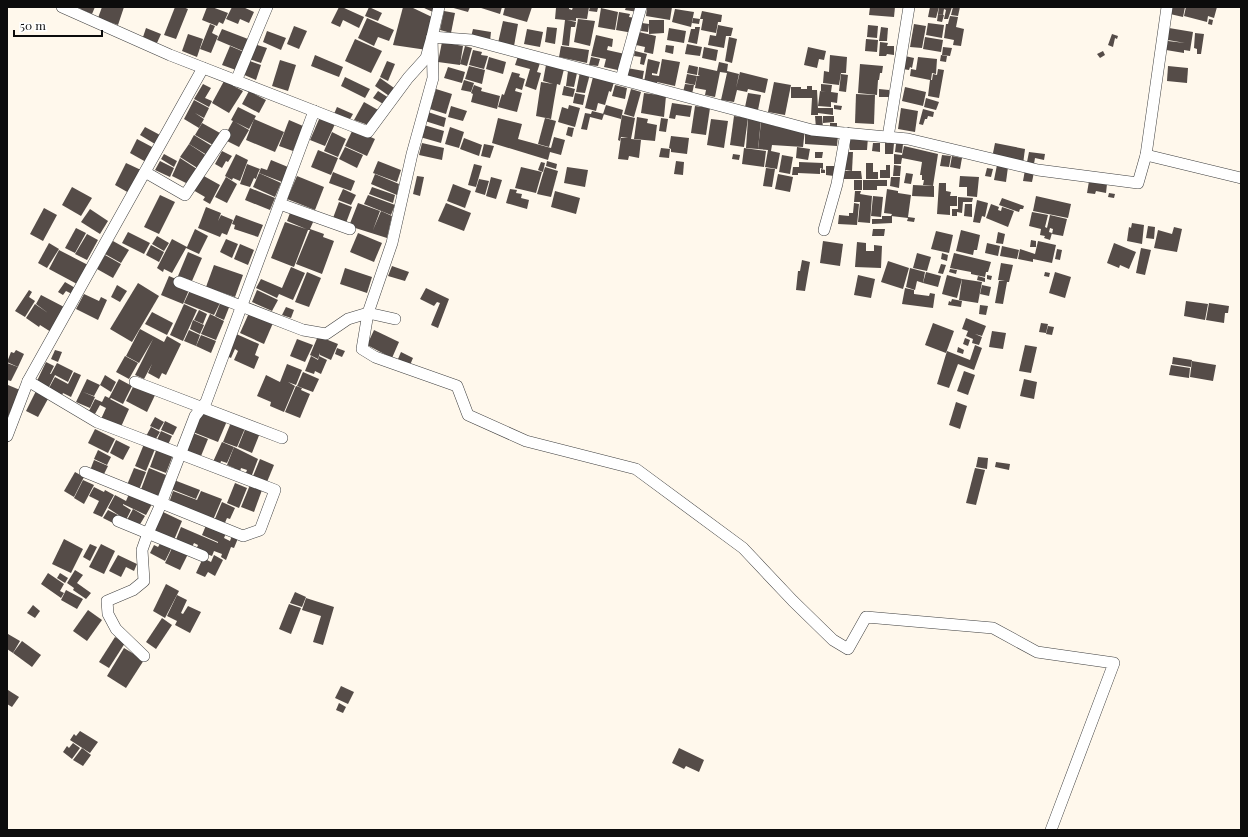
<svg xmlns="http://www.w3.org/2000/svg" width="1248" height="837" font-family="'Playfair Display',serif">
	<rect width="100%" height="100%" fill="#fff8ec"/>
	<g fill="#554c48">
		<polygon points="81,7 95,7 92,14 80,9"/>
		<polygon points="102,7 124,7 118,25 98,18"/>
		<polygon points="175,7 183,7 188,9 176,39 164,35"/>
		<polygon points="207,7 212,7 228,13 223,24 219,22 217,26 202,20"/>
		<polygon points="232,7 243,7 254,12 249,23 240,19 238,24 226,19"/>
		<polygon points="339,7 342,7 364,17 359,28 343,20 340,27 331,23"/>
		<polygon points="369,7 382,13 378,21 365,16"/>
		<polygon points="403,7 411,7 434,18 427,50 393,45"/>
		<polygon points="422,7 437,7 435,13"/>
		<polygon points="450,7 470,7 468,12"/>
		<polygon points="478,7 502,7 500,14"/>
		<polygon points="505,7 532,7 527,22 503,15"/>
		<polygon points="560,7 569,7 569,9 572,10 573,7 589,7 587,19 576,18 576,21 567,20 576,22 575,27 571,27 569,46 562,45 565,20 555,19 556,8"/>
		<polygon points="590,7 598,8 597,12 589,11"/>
		<polygon points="626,7 639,7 638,12 625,10"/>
		<polygon points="647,7 672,7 670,20 646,16"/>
		<polygon points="870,7 895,7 894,17 869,15"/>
		<polygon points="930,7 939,7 936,18 928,17"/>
		<polygon points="939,7 952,7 948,19 944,19 946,10 944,9 943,15 938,14"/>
		<polygon points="953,7 960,7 958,16 951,15"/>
		<polygon points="1172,7 1185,7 1183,17 1170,14"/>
		<polygon points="1186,7 1217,7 1214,18 1208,16 1207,22 1184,16"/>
		<polygon points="601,8 618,12 615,30 598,27"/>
		<polygon points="675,9 694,12 691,27 672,22"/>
		<polygon points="444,11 455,13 451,33 440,30"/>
		<polygon points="702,11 722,15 721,22 718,22 716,33 701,30 703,19 700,19"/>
		<polygon points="619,12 630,14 629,17 636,18 633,33 616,30"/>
		<polygon points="938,14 944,15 942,22 937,21"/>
		<polygon points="950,16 958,17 956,27 964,29 961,46 953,45 954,40 944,38 946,24 948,24"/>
		<polygon points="367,18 394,30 389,41 378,37 374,46 358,38"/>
		<polygon points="693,18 700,19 699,24 692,23"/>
		<polygon points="578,19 595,21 590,46 574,42"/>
		<polygon points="1209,19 1213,20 1212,25 1208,24"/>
		<polygon points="649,20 664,20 664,33 649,34"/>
		<polygon points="503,21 518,24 514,46 498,43"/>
		<polygon points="642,23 649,24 648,32 641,31"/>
		<polygon points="928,23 944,25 942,38 926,35"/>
		<polygon points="210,24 215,26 212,33 218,36 211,53 200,49"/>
		<polygon points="914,24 926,26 922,48 910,47"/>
		<polygon points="718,25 733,28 731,36 726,36 724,48 708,45 710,35 716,36"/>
		<polygon points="868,25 878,26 877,38 867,37"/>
		<polygon points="294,26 307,31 299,49 287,44"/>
		<polygon points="547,27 557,28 555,44 545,42"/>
		<polygon points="695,27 700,27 697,44 688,42 691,29 695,29"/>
		<polygon points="881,27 888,28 887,41 879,41"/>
		<polygon points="146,28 161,34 157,43 143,37"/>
		<polygon points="669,28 686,31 684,43 667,40"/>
		<polygon points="1169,28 1193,32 1190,51 1184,50 1184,53 1166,50 1168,41 1185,43 1168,40"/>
		<polygon points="222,29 248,39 243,51 217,40"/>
		<polygon points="473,29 491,32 490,41 471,37"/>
		<polygon points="527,29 543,32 540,47 524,44"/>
		<polygon points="267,31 286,38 281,50 263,42"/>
		<polygon points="639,32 656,36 653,54 644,52 645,47 636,45"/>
		<polygon points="1195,33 1204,34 1201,54 1197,54 1197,49 1194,48"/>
		<polygon points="188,34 203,39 197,57 182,51"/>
		<polygon points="1112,34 1118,36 1117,39 1115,38 1113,47 1108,45"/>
		<polygon points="596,35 613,39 612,47 608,46 607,50 625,54 622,71 604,67 606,59 591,56"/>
		<polygon points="729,37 737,39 732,63 725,61"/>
		<polygon points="925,37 943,40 941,52 923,49"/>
		<polygon points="355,39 382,51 371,73 345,61"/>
		<polygon points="866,39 878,40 877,52 865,51"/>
		<polygon points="442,42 463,46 460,65 438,62"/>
		<polygon points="880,42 888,43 887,46 894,46 894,55 887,54 886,56 879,56"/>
		<polygon points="254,44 267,48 261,63 249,59"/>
		<polygon points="687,44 702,47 700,56 685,54"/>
		<polygon points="666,45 674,46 673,54 665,52"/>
		<polygon points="230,46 244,52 236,70 222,65"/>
		<polygon points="465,46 472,48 467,66 460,64"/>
		<polygon points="561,46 589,50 587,63 559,57"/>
		<polygon points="704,47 718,50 716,61 702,58"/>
		<polygon points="808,47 826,51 824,60 819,59 817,68 804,65"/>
		<polygon points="943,47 952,48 950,56 942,55"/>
		<polygon points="473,50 482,52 481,55 488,56 484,69 469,65"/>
		<polygon points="635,51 647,54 644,65 640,64 641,57 634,56"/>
		<polygon points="1103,51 1105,55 1100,58 1097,54"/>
		<polygon points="315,55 343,67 339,77 311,66"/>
		<polygon points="830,55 847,57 846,73 841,73 839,85 823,83 824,71 829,72"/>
		<polygon points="941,55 947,56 946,62 940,61"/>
		<polygon points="518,56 540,63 537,72 541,73 536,90 525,86 530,69 515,65"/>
		<polygon points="905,56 914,58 912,68 910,67 909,70 902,69"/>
		<polygon points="489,57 506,62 503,74 486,69"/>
		<polygon points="591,57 600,59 598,66 589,65"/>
		<polygon points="918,57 937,59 936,74 932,73 931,80 932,80 933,74 937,75 938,69 944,70 939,98 928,96 930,80 910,76 911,69 916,70"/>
		<polygon points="648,59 660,62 657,74 652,73 652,75 659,76 662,59 680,62 675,86 657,82 657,85 644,82"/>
		<polygon points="247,60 261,65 256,80 242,74"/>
		<polygon points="280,60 296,65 288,91 272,86"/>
		<polygon points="387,61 395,64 388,81 380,77"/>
		<polygon points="719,62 728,64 727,71 739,74 736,88 740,72 768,79 765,93 748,89 747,92 737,90 734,102 721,100 727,73 720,72 715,97 705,95 706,90 695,88 697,76 700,76 698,75 699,67 717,71"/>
		<polygon points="860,64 883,66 882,73 880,73 879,80 878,80 877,95 858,93"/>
		<polygon points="546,65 564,69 560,85 557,84 554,101 547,99 554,101 551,119 536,116 541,82 553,84 543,81"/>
		<polygon points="689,65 698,67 697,75 687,73"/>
		<polygon points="469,66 485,70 482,84 465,79"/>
		<polygon points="1168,66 1188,68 1187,83 1167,81"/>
		<polygon points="448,67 465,72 462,83 444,78"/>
		<polygon points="627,68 644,71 642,82 625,79"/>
		<polygon points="568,71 577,73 574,87 566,86"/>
		<polygon points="512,72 520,74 519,77 525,79 522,90 516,88 515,91 522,93 517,112 498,107 502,94 504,95"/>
		<polygon points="580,72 590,74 585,93 576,92"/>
		<polygon points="594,73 615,79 611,92 609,91 605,105 598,103 596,111 585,108"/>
		<polygon points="687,74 697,76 695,85 685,83"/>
		<polygon points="841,74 848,75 846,92 839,91"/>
		<polygon points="345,77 370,89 365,98 341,86"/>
		<polygon points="380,78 397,90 392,98 375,86"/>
		<polygon points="464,80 474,83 471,92 461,90"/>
		<polygon points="224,81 243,91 229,113 212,103"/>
		<polygon points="774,82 791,85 785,115 768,112"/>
		<polygon points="203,84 211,88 205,98 212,101 209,107 194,99"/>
		<polygon points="685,84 694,85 692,94 683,92"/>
		<polygon points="821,84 832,85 831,92 838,93 837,103 831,102 831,107 818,106 820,91 826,92 821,91"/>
		<polygon points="474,85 482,88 481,91 500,96 497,109 471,102 473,94 471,93"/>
		<polygon points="615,85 627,88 625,99 612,96"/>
		<polygon points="564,86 575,89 573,97 562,95"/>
		<polygon points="807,86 812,86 812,90 817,90 818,109 818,108 833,108 833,115 818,113 818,115 811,115 812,98 791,98 791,87 801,87 801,89 807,89"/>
		<polygon points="905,87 926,92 923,106 902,101"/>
		<polygon points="436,89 452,94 446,114 430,109"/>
		<polygon points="631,89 641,92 634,117 624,114"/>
		<polygon points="879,89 889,90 889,97 879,97"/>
		<polygon points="249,91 266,100 259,113 242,104"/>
		<polygon points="378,91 389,98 385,105 373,98"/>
		<polygon points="575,93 585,95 583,105 573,103"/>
		<polygon points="644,93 666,96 664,117 641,113"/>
		<polygon points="748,93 761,95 758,110 745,107"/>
		<polygon points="856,94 875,95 874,124 855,123"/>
		<polygon points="926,98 939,102 936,110 924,107"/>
		<polygon points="194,100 209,108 204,118 195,113 204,119 199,128 184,119"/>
		<polygon points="364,102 380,111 371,126 354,120"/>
		<polygon points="672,103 692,106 690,117 676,115 675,119 669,118"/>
		<polygon points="569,105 580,108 575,127 558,122 562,107 568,109"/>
		<polygon points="606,105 623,110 621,119 603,114"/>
		<polygon points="834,105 842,106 841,110 834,109"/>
		<polygon points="451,106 467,111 463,121 448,117"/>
		<polygon points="695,106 710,108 706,135 691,133"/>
		<polygon points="238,107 256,116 249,129 235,122 249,130 239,147 223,139 233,121 231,120"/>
		<polygon points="337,107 353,114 349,121 334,114"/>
		<polygon points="901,108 918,111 915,132 898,129"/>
		<polygon points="923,109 934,112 933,117 928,116 927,119 925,119 923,125 919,124"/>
		<polygon points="592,111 604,114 602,120 590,117 587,130 581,129 585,113 591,114"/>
		<polygon points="428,112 446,118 444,127 425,121"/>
		<polygon points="622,115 635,118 631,139 641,140 639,158 629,156 628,160 618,159 621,138 628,138 621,137 620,141 618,140"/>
		<polygon points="734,116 748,118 744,147 730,145"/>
		<polygon points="815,116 822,116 823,128 816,128"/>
		<polygon points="823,116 834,116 834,122 823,123"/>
		<polygon points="320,117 335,124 325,146 310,140"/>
		<polygon points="637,117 648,119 647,123 657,125 655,141 634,139"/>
		<polygon points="498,118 522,124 518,139 551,148 554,137 565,140 561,155 550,152 548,160 492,143"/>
		<polygon points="545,118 556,121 549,147 538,144"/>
		<polygon points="661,118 668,119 666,132 659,131"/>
		<polygon points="254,119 284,132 275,152 246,140"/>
		<polygon points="711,119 728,121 724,148 707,145"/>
		<polygon points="748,119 761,120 758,149 746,148"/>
		<polygon points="289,120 303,126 293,151 279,146"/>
		<polygon points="761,122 774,124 774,126 805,129 803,147 772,145 771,151 780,153 777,169 765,167 768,150 758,149"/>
		<polygon points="202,123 220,133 213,145 195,135"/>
		<rect x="830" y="123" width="7" height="4"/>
		<polygon points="424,125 444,131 441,143 420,137"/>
		<polygon points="145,127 160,135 155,144 140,135"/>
		<polygon points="450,127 464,132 459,148 445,144"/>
		<polygon points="568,127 574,128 572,137 566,135"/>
		<polygon points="353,129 375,139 367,156 345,146"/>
		<polygon points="805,131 838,135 837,146 805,144"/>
		<polygon points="332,132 346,139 338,157 324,151"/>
		<polygon points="194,135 212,146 207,155 189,144"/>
		<polygon points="671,136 689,138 687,154 671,152 671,149 669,148"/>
		<polygon points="856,136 868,137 867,150 850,150 850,140 856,140"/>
		<polygon points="464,138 482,145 479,156 460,149"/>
		<polygon points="137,139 154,148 146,162 130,153"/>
		<polygon points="885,142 894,143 893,154 885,154"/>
		<polygon points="422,143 444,148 442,160 419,155"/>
		<polygon points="873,143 880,143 880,152 872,151"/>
		<polygon points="995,143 1025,149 1023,164 992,158"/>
		<polygon points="189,144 207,156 199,169 180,157"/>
		<polygon points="484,144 494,146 490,158 481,156"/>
		<polygon points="896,144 903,144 902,153 895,152"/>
		<polygon points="904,146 938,154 933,186 923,185 924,180 922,180 922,175 920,175 922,162 902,158 901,164 894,164 894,154 902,155"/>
		<polygon points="345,147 363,155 357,168 339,159"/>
		<polygon points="797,147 810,149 808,160 796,158"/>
		<polygon points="661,148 670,149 669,158 659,157"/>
		<polygon points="744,148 766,151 764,167 742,164"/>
		<polygon points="318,150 338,158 331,175 311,167"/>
		<polygon points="222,151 232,156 228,162 226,161 222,168 215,164"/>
		<polygon points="815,152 823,152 822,158 815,158"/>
		<polygon points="846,152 853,152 852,171 845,170"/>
		<polygon points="1029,152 1045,154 1044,160 1035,158 1034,164 1027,162"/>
		<polygon points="164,154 177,161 174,167 161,159"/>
		<polygon points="236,154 248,160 240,181 233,178 232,180 225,176"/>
		<polygon points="733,154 740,155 739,160 732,159"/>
		<polygon points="782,155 793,157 790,174 779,172"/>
		<polygon points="942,155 951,156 949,167 940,166"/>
		<polygon points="952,156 962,158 960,169 950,167"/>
		<polygon points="180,158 197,169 188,184 172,176"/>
		<polygon points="271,160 288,167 282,182 259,173 261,168 267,170"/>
		<polygon points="160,161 174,168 170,177 155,170"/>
		<polygon points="378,161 401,170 397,182 373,173"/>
		<polygon points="547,161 557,164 556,169 546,166"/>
		<polygon points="676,161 684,162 683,175 674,174"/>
		<polygon points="541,162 545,163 543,172 538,170"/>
		<polygon points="799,162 823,163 823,169 820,168 820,174 798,173 798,175 792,175 793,167 799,167"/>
		<polygon points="126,163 141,170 129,193 115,185"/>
		<polygon points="866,163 873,163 873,172 878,172 878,179 866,179"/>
		<polygon points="247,164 260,169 258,173 257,172 258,173 256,179 254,178 250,187 240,184"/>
		<polygon points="474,164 482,166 476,187 468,185"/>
		<polygon points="886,165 890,165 890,178 880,178 880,170 886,170"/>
		<polygon points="894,165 901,166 900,176 893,176"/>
		<polygon points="997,165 1008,167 1006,182 994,180"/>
		<polygon points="826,166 835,166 834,176 826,175"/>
		<polygon points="521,167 542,172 536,193 515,188"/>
		<polygon points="545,167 558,171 551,197 537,194"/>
		<polygon points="567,167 588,170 585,187 564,183"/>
		<polygon points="766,168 775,169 772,187 763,186"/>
		<polygon points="987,168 993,169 991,177 985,176"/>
		<polygon points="821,169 825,170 825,173 821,173"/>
		<polygon points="1025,170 1034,172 1032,182 1023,181"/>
		<polygon points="843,171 861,171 862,179 844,179"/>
		<polygon points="333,172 355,181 351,191 329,183"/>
		<polygon points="259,173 281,183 275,197 253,187"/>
		<polygon points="906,173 913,174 911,184 904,183"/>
		<polygon points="375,174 399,184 397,195 371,184"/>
		<polygon points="778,174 793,177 790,192 775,189"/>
		<polygon points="202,175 220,185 210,204 203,200 205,197 193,190"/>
		<polygon points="297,176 324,187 315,210 287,199"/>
		<polygon points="417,176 424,177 420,196 413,194"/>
		<polygon points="960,176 979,177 977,197 967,196 967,187 959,187"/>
		<polygon points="226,177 237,184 227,203 215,197"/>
		<polygon points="491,177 502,180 496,199 486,196"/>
		<polygon points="891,177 900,177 899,188 890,186"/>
		<polygon points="479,179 489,181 485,195 475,192"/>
		<rect x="854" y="180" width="8" height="10"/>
		<polygon points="863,180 887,180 887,186 877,186 877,190 863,190"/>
		<polygon points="1089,181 1107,184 1106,193 1096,191 1095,194 1087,193"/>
		<polygon points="939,183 946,183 946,191 951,192 950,196 957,196 957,206 950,206 950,215 937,214"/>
		<polygon points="453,184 471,191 465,208 447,201"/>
		<polygon points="913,185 934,186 934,197 912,196"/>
		<polygon points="72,187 92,198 81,216 62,205"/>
		<polygon points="372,187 395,195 393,203 369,194"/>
		<polygon points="250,188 275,198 270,210 245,200"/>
		<polygon points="343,189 356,195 351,205 338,200"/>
		<polygon points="510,189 517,190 516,193 522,194 521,198 529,200 527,209 506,203"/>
		<polygon points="887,189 898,191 898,193 911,195 908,217 915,218 914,222 907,221 908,218 891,216 892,214 884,213"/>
		<polygon points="555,191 580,198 576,214 551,207"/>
		<polygon points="855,191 861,191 860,194 872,196 870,223 858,222 860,202 854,202"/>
		<polygon points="1109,193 1115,194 1114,198 1108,197"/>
		<polygon points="160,195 175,202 159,234 144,227"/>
		<polygon points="368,195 395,205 391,215 364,204"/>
		<polygon points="873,196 883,197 881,217 871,216"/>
		<polygon points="1036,196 1071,204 1068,218 1033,211"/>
		<polygon points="958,197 973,198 972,202 963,202 962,213 957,212 957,216 952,216 952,209 958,209"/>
		<polygon points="1002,198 1024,206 1023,209 1020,209 1019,212 999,205"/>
		<polygon points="977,200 988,203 985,217 982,216 980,223 973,222"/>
		<polygon points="339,202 352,207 346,223 333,218"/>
		<polygon points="358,203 380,211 373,230 381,211 392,216 387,238 349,226"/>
		<polygon points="446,203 471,213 464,231 438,221"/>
		<polygon points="854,203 859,204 857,225 838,224 839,215 849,216 849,213 853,213"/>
		<polygon points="965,204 972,204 972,217 964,216"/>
		<polygon points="991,204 999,207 998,210 1001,211 1002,207 1014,211 1008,227 986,218"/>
		<polygon points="206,207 221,213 218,221 221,215 233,220 227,235 222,233 220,237 198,228"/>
		<polygon points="44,208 57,215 43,241 30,234"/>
		<polygon points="90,209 108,221 100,234 81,222"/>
		<polygon points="291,210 314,220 310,229 324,234 323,237 334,241 322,274 296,264 310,230 308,230 294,267 271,258 285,222 306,229 287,221"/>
		<polygon points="1032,212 1048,215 1045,227 1047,228 1050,215 1067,219 1063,236 1052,234 1053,229 1050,228 1049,232 1052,233 1050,240 1044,238 1045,236 1040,235 1041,229 1029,226"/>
		<polygon points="236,215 263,225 258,237 234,229 235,225 232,224"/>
		<polygon points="882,216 892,216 892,223 872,224 872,219 882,219"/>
		<polygon points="1132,223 1144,225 1142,244 1127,241 1129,227 1131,228"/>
		<polygon points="1148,226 1155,227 1154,239 1146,238"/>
		<polygon points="1174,227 1182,229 1177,252 1154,248 1158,230 1172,234"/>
		<polygon points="76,228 86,233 75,253 65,248"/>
		<polygon points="195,229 208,236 199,254 186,248 172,273 164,269 163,272 157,268 172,239 187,247"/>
		<polygon points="873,229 885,229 884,236 872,236"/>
		<polygon points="961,230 980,235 977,250 974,250 973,255 956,251"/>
		<polygon points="936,231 953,235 949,253 931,249"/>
		<polygon points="128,232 150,243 144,254 122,243"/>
		<polygon points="998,232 1005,234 1003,244 996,243"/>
		<polygon points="358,233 382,243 374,262 350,252"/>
		<polygon points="87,234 98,240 87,260 75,254"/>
		<polygon points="157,236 169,243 164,251 152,244"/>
		<polygon points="226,239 238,244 232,258 220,252"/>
		<polygon points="1031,240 1036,241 1036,247 1030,247"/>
		<polygon points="113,241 129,250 121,263 105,254"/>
		<polygon points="823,241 843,244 840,266 820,263"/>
		<polygon points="1038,241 1056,245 1052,263 1033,259 1033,262 1018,259 1020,249 1035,254"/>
		<polygon points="857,242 866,243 866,251 874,251 874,245 882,246 881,268 855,267"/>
		<polygon points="49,243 59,249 47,268 38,263"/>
		<polygon points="987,243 1000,246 998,256 985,253"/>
		<polygon points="1114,243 1136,252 1129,269 1120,265 1119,268 1107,263"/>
		<polygon points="240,244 254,250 248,265 234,259"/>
		<polygon points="151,245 164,252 159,262 146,255"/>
		<polygon points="1002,246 1019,250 1017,259 1000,256"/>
		<polygon points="1141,248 1151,250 1145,275 1136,273"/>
		<polygon points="1057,249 1062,250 1060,260 1055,259"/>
		<polygon points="59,250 88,265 77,284 49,269"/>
		<polygon points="188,252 202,258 192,281 178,276"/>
		<polygon points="917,253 931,257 927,271 913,268"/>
		<polygon points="942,253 948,255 947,261 941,259"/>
		<polygon points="954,253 991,262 988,272 986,272 985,277 971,274 971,272 950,268"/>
		<polygon points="105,255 121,264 113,278 97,269"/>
		<polygon points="802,260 810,262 805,291 796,290 798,271 800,271"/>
		<polygon points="888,261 909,268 903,289 881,282"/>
		<polygon points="1001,263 1013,265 1009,282 1007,282 1003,304 995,303 999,281 1005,281 998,280"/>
		<polygon points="941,264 946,265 943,274 938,273"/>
		<polygon points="214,265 243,275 235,297 206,287"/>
		<polygon points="392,266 409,272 405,281 388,276"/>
		<polygon points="291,267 305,273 293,300 279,294 277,298 256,288 261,279 282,288"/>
		<polygon points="345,268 372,277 367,293 340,284"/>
		<polygon points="910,268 925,272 923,283 917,281 915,290 906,287"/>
		<polygon points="950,269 957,270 956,274 949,272"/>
		<polygon points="307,272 321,278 309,307 295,302"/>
		<polygon points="926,272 941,276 938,287 923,283"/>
		<polygon points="1045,272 1050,273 1049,277 1044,276"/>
		<polygon points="1055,272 1071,277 1065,298 1049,293"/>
		<polygon points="858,275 875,279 871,298 854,295"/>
		<polygon points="947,275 962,279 957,298 942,294"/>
		<polygon points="987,275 992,276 991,280 987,279"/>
		<polygon points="169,276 176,279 189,290 183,304 161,295"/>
		<polygon points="978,276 985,278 985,282 977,280"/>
		<polygon points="962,279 982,282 978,303 959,300"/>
		<polygon points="65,282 77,289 74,295 66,291 63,295 58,292"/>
		<polygon points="138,283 159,296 132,342 110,329"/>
		<polygon points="117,285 127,291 120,302 111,297"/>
		<polygon points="982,285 991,287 989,296 980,294"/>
		<polygon points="426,288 449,299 438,328 431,325 440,303 437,302 434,306 420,299"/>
		<polygon points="905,288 914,290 914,294 929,296 930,293 935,294 933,308 902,304"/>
		<polygon points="29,290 32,292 29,297 35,301 25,317 15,311"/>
		<polygon points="190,290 221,301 214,315 184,303"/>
		<polygon points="257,290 278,300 272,311 252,302"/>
		<polygon points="84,294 99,301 101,297 107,300 98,320 76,309"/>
		<polygon points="41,295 66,308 51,332 40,325 39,327 26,318 35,304 48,313 36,304"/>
		<polygon points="952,299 962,301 961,307 948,305 949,301 951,302"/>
		<polygon points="221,301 230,305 224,320 215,316"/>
		<polygon points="1186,301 1208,304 1205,320 1184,316"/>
		<polygon points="1209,303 1229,306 1228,313 1225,313 1224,323 1206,320"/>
		<polygon points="184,304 197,310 183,341 170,335"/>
		<polygon points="980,305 988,306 986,315 979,314"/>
		<polygon points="286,307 294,310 291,318 282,315"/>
		<polygon points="199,310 207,314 203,324 194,320"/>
		<polygon points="152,312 173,323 167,335 145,324"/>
		<polygon points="249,313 273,323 264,344 240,333"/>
		<polygon points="210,314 224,321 216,340 201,334"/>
		<polygon points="966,318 986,326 982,336 975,334 982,337 979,345 972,343 973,339 966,336 968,331 962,329"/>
		<polygon points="193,320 204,325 200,334 190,329"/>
		<polygon points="933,323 954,331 946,353 925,345"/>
		<polygon points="1041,323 1048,324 1046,333 1039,332"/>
		<polygon points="1048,326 1054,327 1052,335 1046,334"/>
		<polygon points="140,329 164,342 167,336 181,344 166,375 162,373 159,379 148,373 152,364 144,379 135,375 153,339 139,363 126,356"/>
		<polygon points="189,330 200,335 196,346 184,341"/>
		<polygon points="374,330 399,342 392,358 367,345"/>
		<polygon points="992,331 1006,333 1003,349 989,347"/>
		<polygon points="234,333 259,344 255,355 259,357 254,369 234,360 238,351 235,349 231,358 224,355"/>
		<polygon points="201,335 216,341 211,353 196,346"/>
		<polygon points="318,336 338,344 331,360 320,355 320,353 318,359 310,355"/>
		<polygon points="965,338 970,340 968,346 963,344"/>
		<polygon points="297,339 313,345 305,362 290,356"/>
		<polygon points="975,345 982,348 974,370 958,364 949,388 937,384 947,351 970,360"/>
		<polygon points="1025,345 1037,347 1031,373 1019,371"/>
		<polygon points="958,347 964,350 963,354 957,352"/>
		<polygon points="337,348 345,351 342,357 335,354"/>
		<polygon points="16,350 24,354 18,367 7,362 11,352 14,353"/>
		<polygon points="55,350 62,352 58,362 51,359"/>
		<polygon points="401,352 413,358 410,365 398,359"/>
		<polygon points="125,356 138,363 129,379 116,372"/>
		<polygon points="311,356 318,360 319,356 327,360 321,374 315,371 314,374 305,371"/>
		<polygon points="1173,357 1192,360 1191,367 1172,364"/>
		<polygon points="1192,361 1216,365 1213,381 1190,377"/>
		<polygon points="46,362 54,366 50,374 51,374 57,363 73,371 68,382 55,375 48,389 36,383"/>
		<polygon points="7,363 18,367 11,381 7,380"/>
		<polygon points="287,364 302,370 296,385 288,382 295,386 284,412 270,406 271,402 257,396 266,375 280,382"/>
		<polygon points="1171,365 1190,368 1189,378 1169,375"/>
		<polygon points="964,371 975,375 968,395 957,391"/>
		<polygon points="74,372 81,375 71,397 63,393 62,395 49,388 55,377 68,384"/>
		<polygon points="303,372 319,379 313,392 297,386"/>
		<polygon points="105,375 116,382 111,392 100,385"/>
		<polygon points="87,379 100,385 94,396 83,392 95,397 90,408 76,402"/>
		<polygon points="119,379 132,386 123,404 111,398 110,399 129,409 120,429 101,419 106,408 100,405 95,414 89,411 95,399 102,402 105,396 109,398"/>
		<polygon points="1024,379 1037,382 1034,399 1020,396"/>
		<polygon points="135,383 156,393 147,412 126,401"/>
		<polygon points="8,385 20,390 7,419 7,387"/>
		<polygon points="296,386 302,388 301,390 310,394 300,418 285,412"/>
		<polygon points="36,391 49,397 38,417 26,411"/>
		<polygon points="956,402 967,406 960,429 949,425"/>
		<polygon points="202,411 227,421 218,442 193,432"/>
		<polygon points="155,417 164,422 159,430 150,426"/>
		<polygon points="232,420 246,426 237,447 223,442"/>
		<polygon points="165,421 177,427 173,435 161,430"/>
		<polygon points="151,427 160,432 154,442 145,438"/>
		<polygon points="246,427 260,433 252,453 238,447"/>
		<polygon points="95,429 115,439 108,453 88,443"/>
		<polygon points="161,431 172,436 167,447 156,442"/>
		<polygon points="193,433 208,439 201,456 186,450"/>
		<polygon points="116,440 130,447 123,460 110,453"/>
		<polygon points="222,442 234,447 227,463 221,461 219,467 212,464"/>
		<polygon points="144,444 155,449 146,471 135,466"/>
		<polygon points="234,447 258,459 250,480 244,478 247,470 241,468 239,475 232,472 234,468 227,465"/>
		<polygon points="157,448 173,455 166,473 150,467"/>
		<polygon points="98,450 111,457 107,465 94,459"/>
		<polygon points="978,457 988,458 987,469 976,467"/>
		<polygon points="260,459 274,465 267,482 251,481"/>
		<polygon points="94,460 108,466 102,478 89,473"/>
		<polygon points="996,462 1010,464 1009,470 995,467"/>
		<polygon points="134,468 146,472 139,490 127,485"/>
		<polygon points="149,468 166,475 157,499 140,492"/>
		<polygon points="975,468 985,470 976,505 966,503"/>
		<polygon points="75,472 84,477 74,497 64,491"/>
		<polygon points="83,480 94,485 84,504 74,498"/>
		<polygon points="174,480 200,490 196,499 171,489"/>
		<polygon points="235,483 247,488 239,508 227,503"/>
		<polygon points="250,485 262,490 254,512 241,507"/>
		<polygon points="94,487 104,492 105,490 114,495 102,517 93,513 99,501 89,496"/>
		<polygon points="173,491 197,500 201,491 222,499 213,520 169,503"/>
		<polygon points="129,494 152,504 146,515 123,504 123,505 131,510 126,520 108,508 115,495 126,501"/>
		<polygon points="222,502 235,508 230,519 227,518 224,525 214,521"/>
		<polygon points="133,509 145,516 139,526 127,520"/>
		<polygon points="108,510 118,515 113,523 103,518"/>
		<polygon points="163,512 182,521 174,540 154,532"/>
		<polygon points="207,523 227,531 224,538 230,541 233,533 239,536 234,548 231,547 226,560 221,557 222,554 214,551 212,556 196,550 198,545 194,543 191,549 175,542 181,527 218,543 218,542 202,535"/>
		<polygon points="64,539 83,549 71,573 52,564"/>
		<polygon points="161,542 172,547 165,561 150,553 154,545 158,547"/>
		<polygon points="90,544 97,547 90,561 83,557"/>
		<polygon points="101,544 115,551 104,574 89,567"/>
		<polygon points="173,546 188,554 180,570 165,563"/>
		<polygon points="118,555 137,564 134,571 126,567 121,577 109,571"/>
		<polygon points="214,555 223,560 215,576 208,572 205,577 196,573 203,558 211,562"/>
		<polygon points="75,570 83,575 77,583 91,593 86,599 73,590 74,588 67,583"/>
		<polygon points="48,573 64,584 60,591 64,593 61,598 41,584"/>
		<polygon points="60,573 68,578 65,583 57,578"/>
		<polygon points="166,584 179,591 165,618 153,611"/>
		<polygon points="66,590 83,599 77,609 61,600"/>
		<polygon points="295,592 306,597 302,607 290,603"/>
		<polygon points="177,595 187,600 181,613 183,614 188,606 201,612 190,633 175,625 177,621 167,616"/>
		<polygon points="306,598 334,607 323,645 313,642 321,616 302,610"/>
		<polygon points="289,604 301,608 291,634 279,629"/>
		<polygon points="33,605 40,611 35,618 27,613"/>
		<polygon points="88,610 102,620 87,641 73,631"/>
		<polygon points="162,618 172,625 156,649 146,642"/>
		<polygon points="8,634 20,641 13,653 7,649 7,636"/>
		<polygon points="115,637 125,643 109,668 99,662"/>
		<polygon points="22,641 41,655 32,667 13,653"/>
		<polygon points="124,648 144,660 126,688 107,676"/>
		<polygon points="341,686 354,692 348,704 335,698"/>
		<polygon points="8,690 19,697 12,707 7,704"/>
		<polygon points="339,703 346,707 343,713 336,710"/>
		<polygon points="80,731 98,742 90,753 70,740 74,734 76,736"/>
		<polygon points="73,743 80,748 72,759 63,752 67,746 69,748"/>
		<polygon points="82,748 91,755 83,766 73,760"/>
		<polygon points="679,748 704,760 699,772 686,766 684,769 672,763"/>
	</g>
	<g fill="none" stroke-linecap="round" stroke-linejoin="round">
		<g stroke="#3f3f3f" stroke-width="12">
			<g id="minor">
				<polyline points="62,7 170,55 368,132 408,78 426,58 432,37 472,40 812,130 908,139 1038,170 1138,183 1146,155 1167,7"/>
				<polyline points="439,7 432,37 433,78 412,154 392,243 368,313 362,349 375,357 457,386 468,415 526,441 636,469 743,548 793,601 833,640 848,649 866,617 993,628 1037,652 1114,663 1051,830"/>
				<polyline points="621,79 641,7"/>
				<polyline points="236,81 267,7"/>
				<polyline points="888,137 909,7"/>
				<polyline points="1146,155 1241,178"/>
				<polyline points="145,172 185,195 225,135"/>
				<polyline points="280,204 350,229"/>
				<polyline points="824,230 837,184 846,133"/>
				<polyline points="179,282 303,330 326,334 348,319 368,313 395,319"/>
				<polyline points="28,381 97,422 275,490 260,530 243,536 85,472"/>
				<polyline points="135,382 282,438"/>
				<polyline points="7,436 28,381 203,68"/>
				<polyline points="118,521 203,556"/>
				<polyline points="144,656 116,629 108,614 107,601 133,590 144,581 142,550 148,533 161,504 195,416 206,402 314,111"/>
			</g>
		</g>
		<use href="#minor" stroke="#fff" stroke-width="11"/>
	</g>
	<rect width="1248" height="837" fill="none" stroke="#0c0c0c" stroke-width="16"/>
	<path d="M14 30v6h88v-6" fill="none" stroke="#0c0c0c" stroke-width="2"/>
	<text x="20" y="30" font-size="12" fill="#0c0c0c" stroke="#ffffff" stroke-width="3" paint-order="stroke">50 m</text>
</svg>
